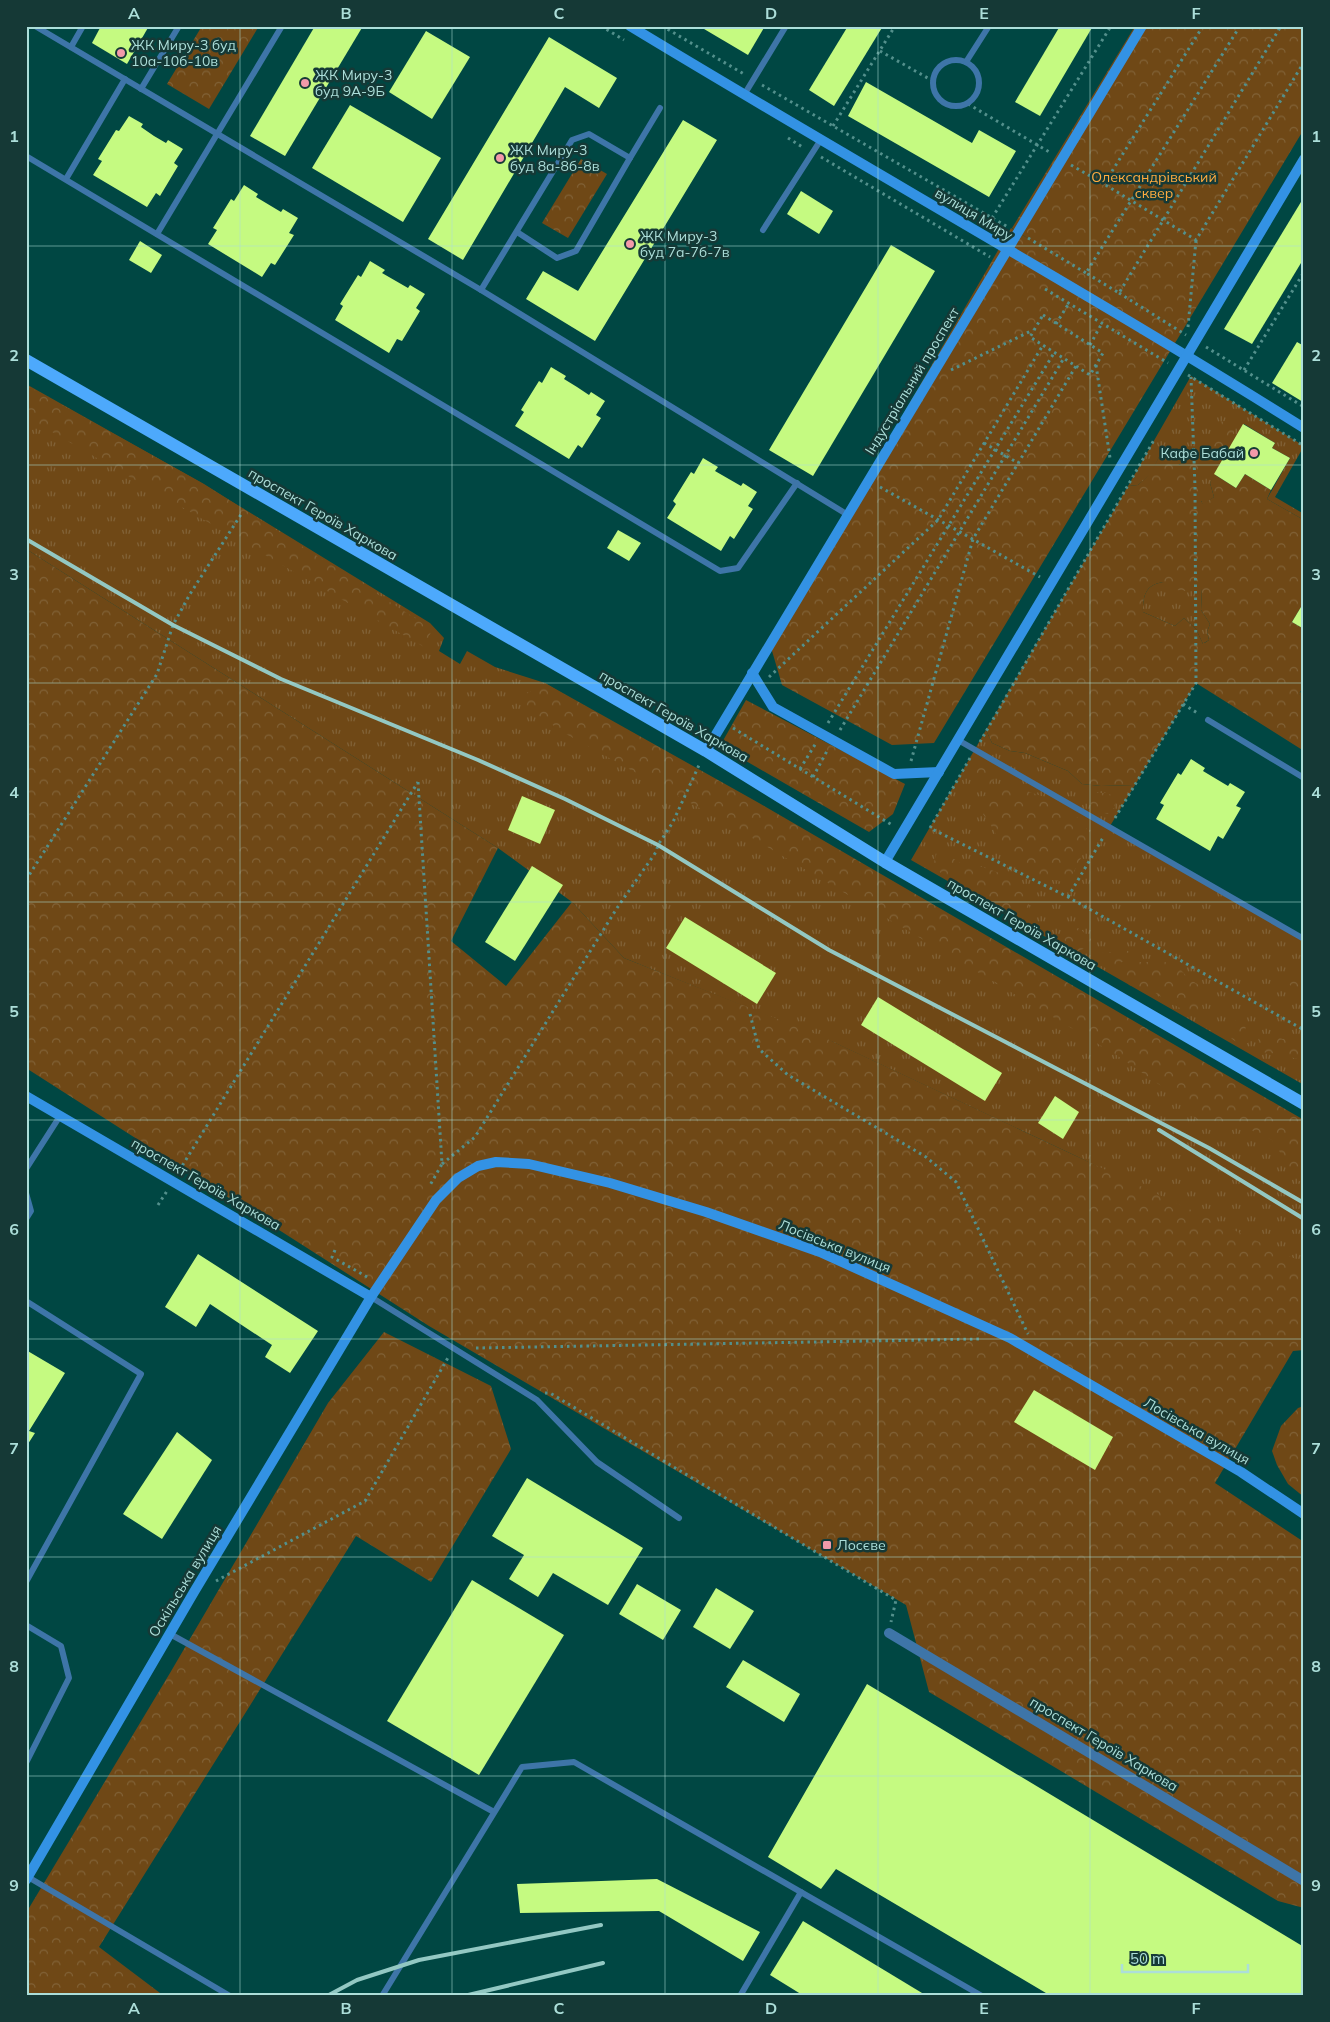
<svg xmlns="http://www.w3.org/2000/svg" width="1330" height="2022" font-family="Mulish,sans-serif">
	<defs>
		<pattern id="grass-tufts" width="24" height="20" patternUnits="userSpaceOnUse" patternTransform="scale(1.25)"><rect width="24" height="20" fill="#6f4816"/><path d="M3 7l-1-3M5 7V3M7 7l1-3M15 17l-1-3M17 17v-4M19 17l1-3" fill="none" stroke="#816237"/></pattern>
		<pattern id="forest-crowns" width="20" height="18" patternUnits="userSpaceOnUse" patternTransform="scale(1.25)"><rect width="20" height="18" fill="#6f4816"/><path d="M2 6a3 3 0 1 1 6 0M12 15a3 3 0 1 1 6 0" fill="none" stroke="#816237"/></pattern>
	</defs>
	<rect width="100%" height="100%" fill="#004743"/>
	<g fill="url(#grass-tufts)">
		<polygon points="1191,376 1304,446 1275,497 1304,514 1304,520 1267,499 1290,458 1272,448 1275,443 1244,424 1210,483 1214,497 1203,505 1180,456 1183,463 1178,465 1159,457 1151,474 1138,485 1128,486"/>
		<polygon points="26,384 200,482 430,623 444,638 439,651 460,664 467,651 495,667 545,683 1304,1143 1304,1269 1076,1156 833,1042 624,958 572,902 498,848 26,549"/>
		<path d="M1163 582 1202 588 1201 610 1210 624 1207 632 1209 640 1204 643 1300 693 1304 685V697L1203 644 1196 629 1184 618 1175 626 1143 612C1143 596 1145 585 1163 582Z"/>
		<polygon points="986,730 992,743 1010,751 1025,753 1068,771 1082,784 1101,786 1135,785 1110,826 1304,939 1304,1085 911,860"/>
	</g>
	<g fill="url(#forest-crowns)" fill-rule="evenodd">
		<polygon points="202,26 259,26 209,109 167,84"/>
		<polygon points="1135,26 1304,26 1304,129 934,743 892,745 782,685 770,644 1011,228 1032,241 1012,228"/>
		<polygon points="581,159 607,174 568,238 542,223"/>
		<polygon points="26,385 204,484 418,620 432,630 424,647 26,417"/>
		<polygon points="1226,421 1235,427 1229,444 1216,457 1208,454 1209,444 1219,422"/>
		<path d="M1185 450 1192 452 1197 463 1205 495 1201 501 1203 504 1214 497 1210 483 1214 474 1236 488 1245 474 1271 490 1267 499 1304 520V602L1292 622 1304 629V685L1299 694 1304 697V751L1196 683 1135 785 1101 786 1082 784 1068 771 1025 753 1010 751 992 743 986 730 1128 486 1138 485 1150 474 1159 457 1170 458 1179 465 1183 463 1180 456ZM1163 582 1169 589 1185 591 1202 588 1201 610 1210 624 1207 632 1209 640 1203 644 1196 629 1184 618 1175 626 1143 612C1143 596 1145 585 1163 582Z"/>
		<polygon points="26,549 498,848 451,941 506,986 572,902 624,958 823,1037 1304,1263 1304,1350 1293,1351 1215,1483 1304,1542 1304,1908 1278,1901 929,1692 906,1605 429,1326 26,1068"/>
		<polygon points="545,683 759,803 1304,1120 1304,1184 1298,1180 1272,1140 1236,1123 1196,1120 1180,1099 1115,1054 732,826 566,734 530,710 519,698"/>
		<polygon points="746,700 905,784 893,814 869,832 720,746"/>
		<path d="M979 763C988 764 993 767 996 777L990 785 977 784 971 772Z"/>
		<path d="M1018 788C1037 795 1058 800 1074 814 1081 820 1085 829 1093 835L1071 877 1062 882 1029 875 1005 854 994 830 983 814 984 796 996 790Z"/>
		<polygon points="1093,793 1106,793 1117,797 1114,808 1108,814 1101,812 1091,806 1090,798"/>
		<path d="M937 852 949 854C962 869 969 862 985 868 1001 873 1015 879 1027 890V898L1030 909 1020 914 1008 912 957 880 941 873 933 866Z"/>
		<polygon points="1079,928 1091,939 1089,946 1077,952 1069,948 1064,939 1070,930"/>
		<polygon points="1121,949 1131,952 1131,958 1120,963 1116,969 1106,968 1097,961 1102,953 1113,952"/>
		<polygon points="1135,962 1165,962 1181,970 1189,979 1199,985 1203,1011 1193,1015 1167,1001 1154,992 1129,985 1124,975 1124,966"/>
		<polygon points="1295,968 1304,975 1304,985 1300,989 1293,988 1285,980 1288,971"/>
		<path d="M1237 1020 1245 1023 1246 1032 1250 1037 1248 1043C1236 1044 1231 1040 1225 1030L1229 1023Z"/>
		<polygon points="1265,1034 1283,1039 1299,1035 1304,1037 1304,1061 1280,1054 1261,1052 1256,1045 1259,1038"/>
		<polygon points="384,1332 491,1386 511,1449 431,1582 356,1536 99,1947 164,1996 26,1996 26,1913 170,1673 328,1403"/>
		<polygon points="1304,1406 1304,1497 1288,1484 1277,1465 1272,1451 1281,1426 1298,1408"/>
	</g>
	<g fill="#c5fa81">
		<polygon points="101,26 149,26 127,64 92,43"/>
		<polygon points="315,26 363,26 285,156 250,136"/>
		<polygon points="699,26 765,26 748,55"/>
		<polygon points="848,26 883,26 834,106 809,90"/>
		<polygon points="1060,26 1093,26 1040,116 1015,102"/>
		<polygon points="426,31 470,57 432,119 389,92"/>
		<polygon points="549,37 617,78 599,108 565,87 463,260 428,239"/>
		<polygon points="866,82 972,143 979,130 1016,151 989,197 848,116"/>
		<polygon points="350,105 441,158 403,222 312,168"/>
		<polygon points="129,116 143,124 141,127 154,136 166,143 168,140 183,149 174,163 178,166 160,196 156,193 147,207 93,175 102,161 98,159 116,130 119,131"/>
		<polygon points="683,120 717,140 595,341 526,299 543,271 578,291"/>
		<polygon points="244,185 258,194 256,197 281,212 283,209 298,218 289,233 294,235 275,265 271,263 262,277 208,244 217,230 213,228 231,199 234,201"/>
		<polygon points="801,191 833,211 819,234 787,214"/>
		<polygon points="1304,197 1304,258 1252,344 1224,329"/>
		<polygon points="140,241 162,255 151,273 129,260"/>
		<polygon points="891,245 935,271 813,476 769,450"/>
		<polygon points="370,261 385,270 382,273 408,288 410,285 425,294 416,308 420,311 402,341 397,339 389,353 335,320 343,306 340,304 358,275 361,277"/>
		<polygon points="1297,342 1304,346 1303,402 1272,383"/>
		<polygon points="551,367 566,376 564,379 577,387 589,395 591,392 605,401 596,415 601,418 582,448 578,445 569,459 515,426 524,412 521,410 539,381 542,383"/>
		<polygon points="1243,424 1275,443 1272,448 1290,458 1271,490 1245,474 1236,488 1214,474"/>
		<polygon points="703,458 718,467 715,471 741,486 743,483 757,492 748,506 753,509 734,539 730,536 721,551 667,518 676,504 673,501 691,472 694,474"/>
		<polygon points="618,530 641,543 629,561 607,548"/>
		<polygon points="1304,602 1304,629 1292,622"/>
		<polygon points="1191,759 1205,768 1203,771 1228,786 1230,783 1245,792 1236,806 1241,808 1223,839 1218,836 1210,851 1156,819 1164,805 1160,803 1178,773 1181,775"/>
		<polygon points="522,796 555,810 540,844 508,830"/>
		<polygon points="532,866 563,885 515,961 485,942"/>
		<polygon points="685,917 776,973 757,1004 666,948"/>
		<polygon points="878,997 1002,1073 985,1101 861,1025"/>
		<polygon points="1055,1096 1079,1112 1063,1139 1038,1123"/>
		<polygon points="198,1254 318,1331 290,1373 265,1357 272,1345 210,1304 196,1327 165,1307"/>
		<polygon points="26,1350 65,1373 29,1431 35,1433 26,1447"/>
		<polygon points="1034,1390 1113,1437 1095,1470 1014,1422"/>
		<polygon points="177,1432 212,1460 162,1539 123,1514"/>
		<polygon points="527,1478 643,1548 608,1605 553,1573 538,1597 509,1579 524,1555 492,1536"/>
		<polygon points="472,1580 564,1635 479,1775 387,1721"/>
		<polygon points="637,1584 681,1610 663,1640 619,1614"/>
		<polygon points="716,1588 754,1611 730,1649 693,1627"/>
		<polygon points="743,1660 800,1694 784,1722 726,1687"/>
		<polygon points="867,1684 1304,1947 1304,1996 1051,1996 836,1869 821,1889 768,1857"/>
		<polygon points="657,1879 760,1932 743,1961 659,1911 520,1913 517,1884"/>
		<polygon points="803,1921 927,1996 804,1996 770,1975"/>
	</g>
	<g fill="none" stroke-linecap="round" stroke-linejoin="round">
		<g stroke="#53908c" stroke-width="3" stroke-dasharray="2.5 4" stroke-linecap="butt">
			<polyline points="601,26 624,40"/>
			<polyline points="662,26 744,74"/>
			<polyline points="1203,26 1104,184 1196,240 1304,62"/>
			<polyline points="1240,26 1086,273 1119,293 1281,26"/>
			<polyline points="880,51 933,81"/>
			<polyline points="762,85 1008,227"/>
			<polyline points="968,104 1051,153"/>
			<polyline points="833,126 895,26"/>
			<polyline points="788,138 804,148"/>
			<polyline points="821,157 990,257"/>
			<polyline points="1071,165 1104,184"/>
			<polyline points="992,218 1111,26"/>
			<polyline points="1028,238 1086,273"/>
			<polyline points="1045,289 1168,363"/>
			<polyline points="1119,293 1186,335"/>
			<polygon points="1043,315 1103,353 1090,375 1030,337"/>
			<polyline points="1056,324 1069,303"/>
			<polyline points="1188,327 1196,240"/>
			<polyline points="1090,345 1102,323"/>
			<polyline points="1206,347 1304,407"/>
			<polyline points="1096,365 1110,458"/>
			<polyline points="951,370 1033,330"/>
			<polyline points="1244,370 1304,272"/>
			<polyline points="1188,375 1304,446"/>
			<polyline points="984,443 1018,463"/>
			<polyline points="880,487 1040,577"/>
			<polyline points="769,677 938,520 1043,345"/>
			<polyline points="1183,704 1199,714"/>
			<polyline points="828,723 1054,353"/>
			<polyline points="733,728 892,825"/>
			<polyline points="840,730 1064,358"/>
			<polyline points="980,742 1154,440"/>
			<polyline points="970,758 930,828 1068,897 1304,1030"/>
			<polyline points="911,761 973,539 1076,366"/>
			<polyline points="800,769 816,743"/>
			<polyline points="813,777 827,751"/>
			<polyline points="418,782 442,1164 429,1187"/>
			<polyline points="1115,818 1196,683 1195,487 1191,377"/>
			<polyline points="26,880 157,674 173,625 190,594 242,513"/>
			<polyline points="1068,897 1104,836"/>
			<polyline points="750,1014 759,1049 788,1075 926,1157 956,1182 1028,1334"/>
			<polyline points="442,1164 475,1137 617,908 656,852 658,845 673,822 700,763"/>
			<polyline points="179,1171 418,782"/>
			<polyline points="158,1205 167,1191"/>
			<polyline points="335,1250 332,1257 369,1278"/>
			<polyline points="476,1348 980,1339"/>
			<polyline points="545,1393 550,1393 896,1600 891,1622"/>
			<polyline points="216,1581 365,1501 449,1356"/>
		</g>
		<g stroke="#3e75a8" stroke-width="6">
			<polyline points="35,26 481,290 848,515"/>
			<polyline points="71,47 83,26"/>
			<circle cx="956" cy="83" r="23"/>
			<polyline points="966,62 989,26"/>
			<polyline points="141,89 179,26"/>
			<polyline points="744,95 786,26"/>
			<polyline points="26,156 720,571 738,568 797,483"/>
			<polyline points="66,179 125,79"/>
			<polyline points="763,230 820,141"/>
			<polyline points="517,232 557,258 576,251 630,158"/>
			<polyline points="157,234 282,26"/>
			<polyline points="481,290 572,140 589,134 630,158 660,108"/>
			<polyline points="1208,720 1304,778"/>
			<polyline points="958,740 1304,939"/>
			<polyline points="26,1169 60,1116"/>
			<polyline points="26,1193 31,1211 26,1219"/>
			<polyline points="371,1297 537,1400 597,1462 679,1518"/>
			<polyline points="26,1301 141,1374 26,1582"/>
			<polyline points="26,1625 61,1646 69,1678 26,1763"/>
			<polyline points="170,1634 494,1812"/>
			<polyline points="28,1877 230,1996"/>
			<polyline points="382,1996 522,1767 574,1762 982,1996"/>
			<polyline points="740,1996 801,1892"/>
		</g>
		<polyline stroke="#3e75a8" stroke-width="10" points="889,1633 1304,1881"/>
		<g stroke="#3392e4" stroke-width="10">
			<path d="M630 26C854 162 1082 289 1304 428"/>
			<polyline points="752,673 773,707 894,774 939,772"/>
			<polyline points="706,751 1142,26"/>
			<polyline points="885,862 1304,159"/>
			<polyline points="26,1096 371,1297"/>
			<polyline points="26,1880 194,1592 371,1297 436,1200 458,1178 478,1166 496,1162 529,1164 610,1183 706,1212 820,1252 1010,1338 1241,1472 1304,1514"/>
		</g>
		<polyline stroke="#4da9fc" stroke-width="12" points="26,360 706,751 885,862 1304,1104"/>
		<g stroke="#93c8c3" stroke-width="4">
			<polyline points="26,539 173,625 281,679 478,760 565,799 658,845 829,950 1209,1148 1304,1203"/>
			<polyline points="1159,1130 1304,1219"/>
			<polyline points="327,1996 357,1980 419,1960 601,1925"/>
			<polyline points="464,1996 603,1963"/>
		</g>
	</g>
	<path fill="none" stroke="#acded9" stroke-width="1" stroke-opacity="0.55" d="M240 26V1996M452 26V1996M665 26V1996M878 26V1996M1090 26V1996M26 246H1304M26 465H1304M26 683H1304M26 902H1304M26 1120H1304M26 1339H1304M26 1557H1304M26 1776H1304"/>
	<g fill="#f39aa9" stroke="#153936" stroke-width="2">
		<circle cx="121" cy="53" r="5"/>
		<circle cx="305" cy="83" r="5"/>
		<circle cx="500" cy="158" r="5"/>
		<circle cx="630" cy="244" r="5"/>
		<circle cx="1254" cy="453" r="5"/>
		<rect x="822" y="1540" width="10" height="10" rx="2.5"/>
	</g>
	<g text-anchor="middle" stroke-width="5" stroke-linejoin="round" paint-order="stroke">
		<g font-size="14" fill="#acded9" stroke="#153936" text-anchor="start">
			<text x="131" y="50">ЖК Миру-3 буд<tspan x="131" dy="16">10а-10б-10в</tspan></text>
			<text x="315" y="80">ЖК Миру-3<tspan x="315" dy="16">буд 9А-9Б</tspan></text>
			<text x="510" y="155">ЖК Миру-3<tspan x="510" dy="16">буд 8а-8б-8в</tspan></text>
			<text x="640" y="241">ЖК Миру-3<tspan x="640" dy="16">буд 7а-7б-7в</tspan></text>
			<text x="1244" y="458" text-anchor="end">Кафе Бабай</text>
			<text x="837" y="1550">Лосєве</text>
		</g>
		<g font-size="14" fill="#feab40" stroke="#153936">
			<text x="1154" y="182">Олександрівський<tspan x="1154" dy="16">сквер</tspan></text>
		</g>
		<g font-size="14" fill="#acded9" stroke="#153936">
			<text transform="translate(974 214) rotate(31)" y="5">вулиця Миру</text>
			<text transform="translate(912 381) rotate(-59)" y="5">Індустріальний проспект</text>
			<text transform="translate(323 514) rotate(30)" y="5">проспект Героїв Харкова</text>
			<text transform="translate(674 716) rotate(30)" y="5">проспект Героїв Харкова</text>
			<text transform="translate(1022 924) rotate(30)" y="5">проспект Героїв Харкова</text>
			<text transform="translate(206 1184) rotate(30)" y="5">проспект Героїв Харкова</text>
			<text transform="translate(835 1246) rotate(22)" y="5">Лосівська вулиця</text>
			<text transform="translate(1197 1431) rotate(30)" y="5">Лосівська вулиця</text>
			<text transform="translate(185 1581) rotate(-59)" y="5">Оскільська вулиця</text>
			<text transform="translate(1104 1744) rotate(31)" y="5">проспект Героїв Харкова</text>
		</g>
	</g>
	<rect width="1330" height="2022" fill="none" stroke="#153936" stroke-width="55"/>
	<path d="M1122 1964v8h126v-8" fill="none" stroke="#acded9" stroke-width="2.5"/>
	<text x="1130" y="1964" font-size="15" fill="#acded9" stroke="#153936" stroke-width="4" paint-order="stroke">50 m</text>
	<rect x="28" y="28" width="1274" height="1966" fill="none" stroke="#acded9" stroke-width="2"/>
	<g font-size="16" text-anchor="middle" font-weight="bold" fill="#acded9">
		<text x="134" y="19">A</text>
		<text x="346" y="19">B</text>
		<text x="559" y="19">C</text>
		<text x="771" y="19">D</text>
		<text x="984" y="19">E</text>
		<text x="1196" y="19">F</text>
		<text x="14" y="142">1</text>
		<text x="1316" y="142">1</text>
		<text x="14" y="361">2</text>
		<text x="1316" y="361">2</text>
		<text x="14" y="580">3</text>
		<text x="1316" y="580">3</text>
		<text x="14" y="798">4</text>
		<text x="1316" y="798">4</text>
		<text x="14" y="1017">5</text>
		<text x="1316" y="1017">5</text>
		<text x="14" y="1235">6</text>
		<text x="1316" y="1235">6</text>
		<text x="14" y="1454">7</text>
		<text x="1316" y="1454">7</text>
		<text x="14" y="1672">8</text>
		<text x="1316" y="1672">8</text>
		<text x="14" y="1891">9</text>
		<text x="1316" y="1891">9</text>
		<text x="134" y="2014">A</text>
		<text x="346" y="2014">B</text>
		<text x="559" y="2014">C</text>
		<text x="771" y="2014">D</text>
		<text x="984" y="2014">E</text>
		<text x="1196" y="2014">F</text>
	</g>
</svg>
